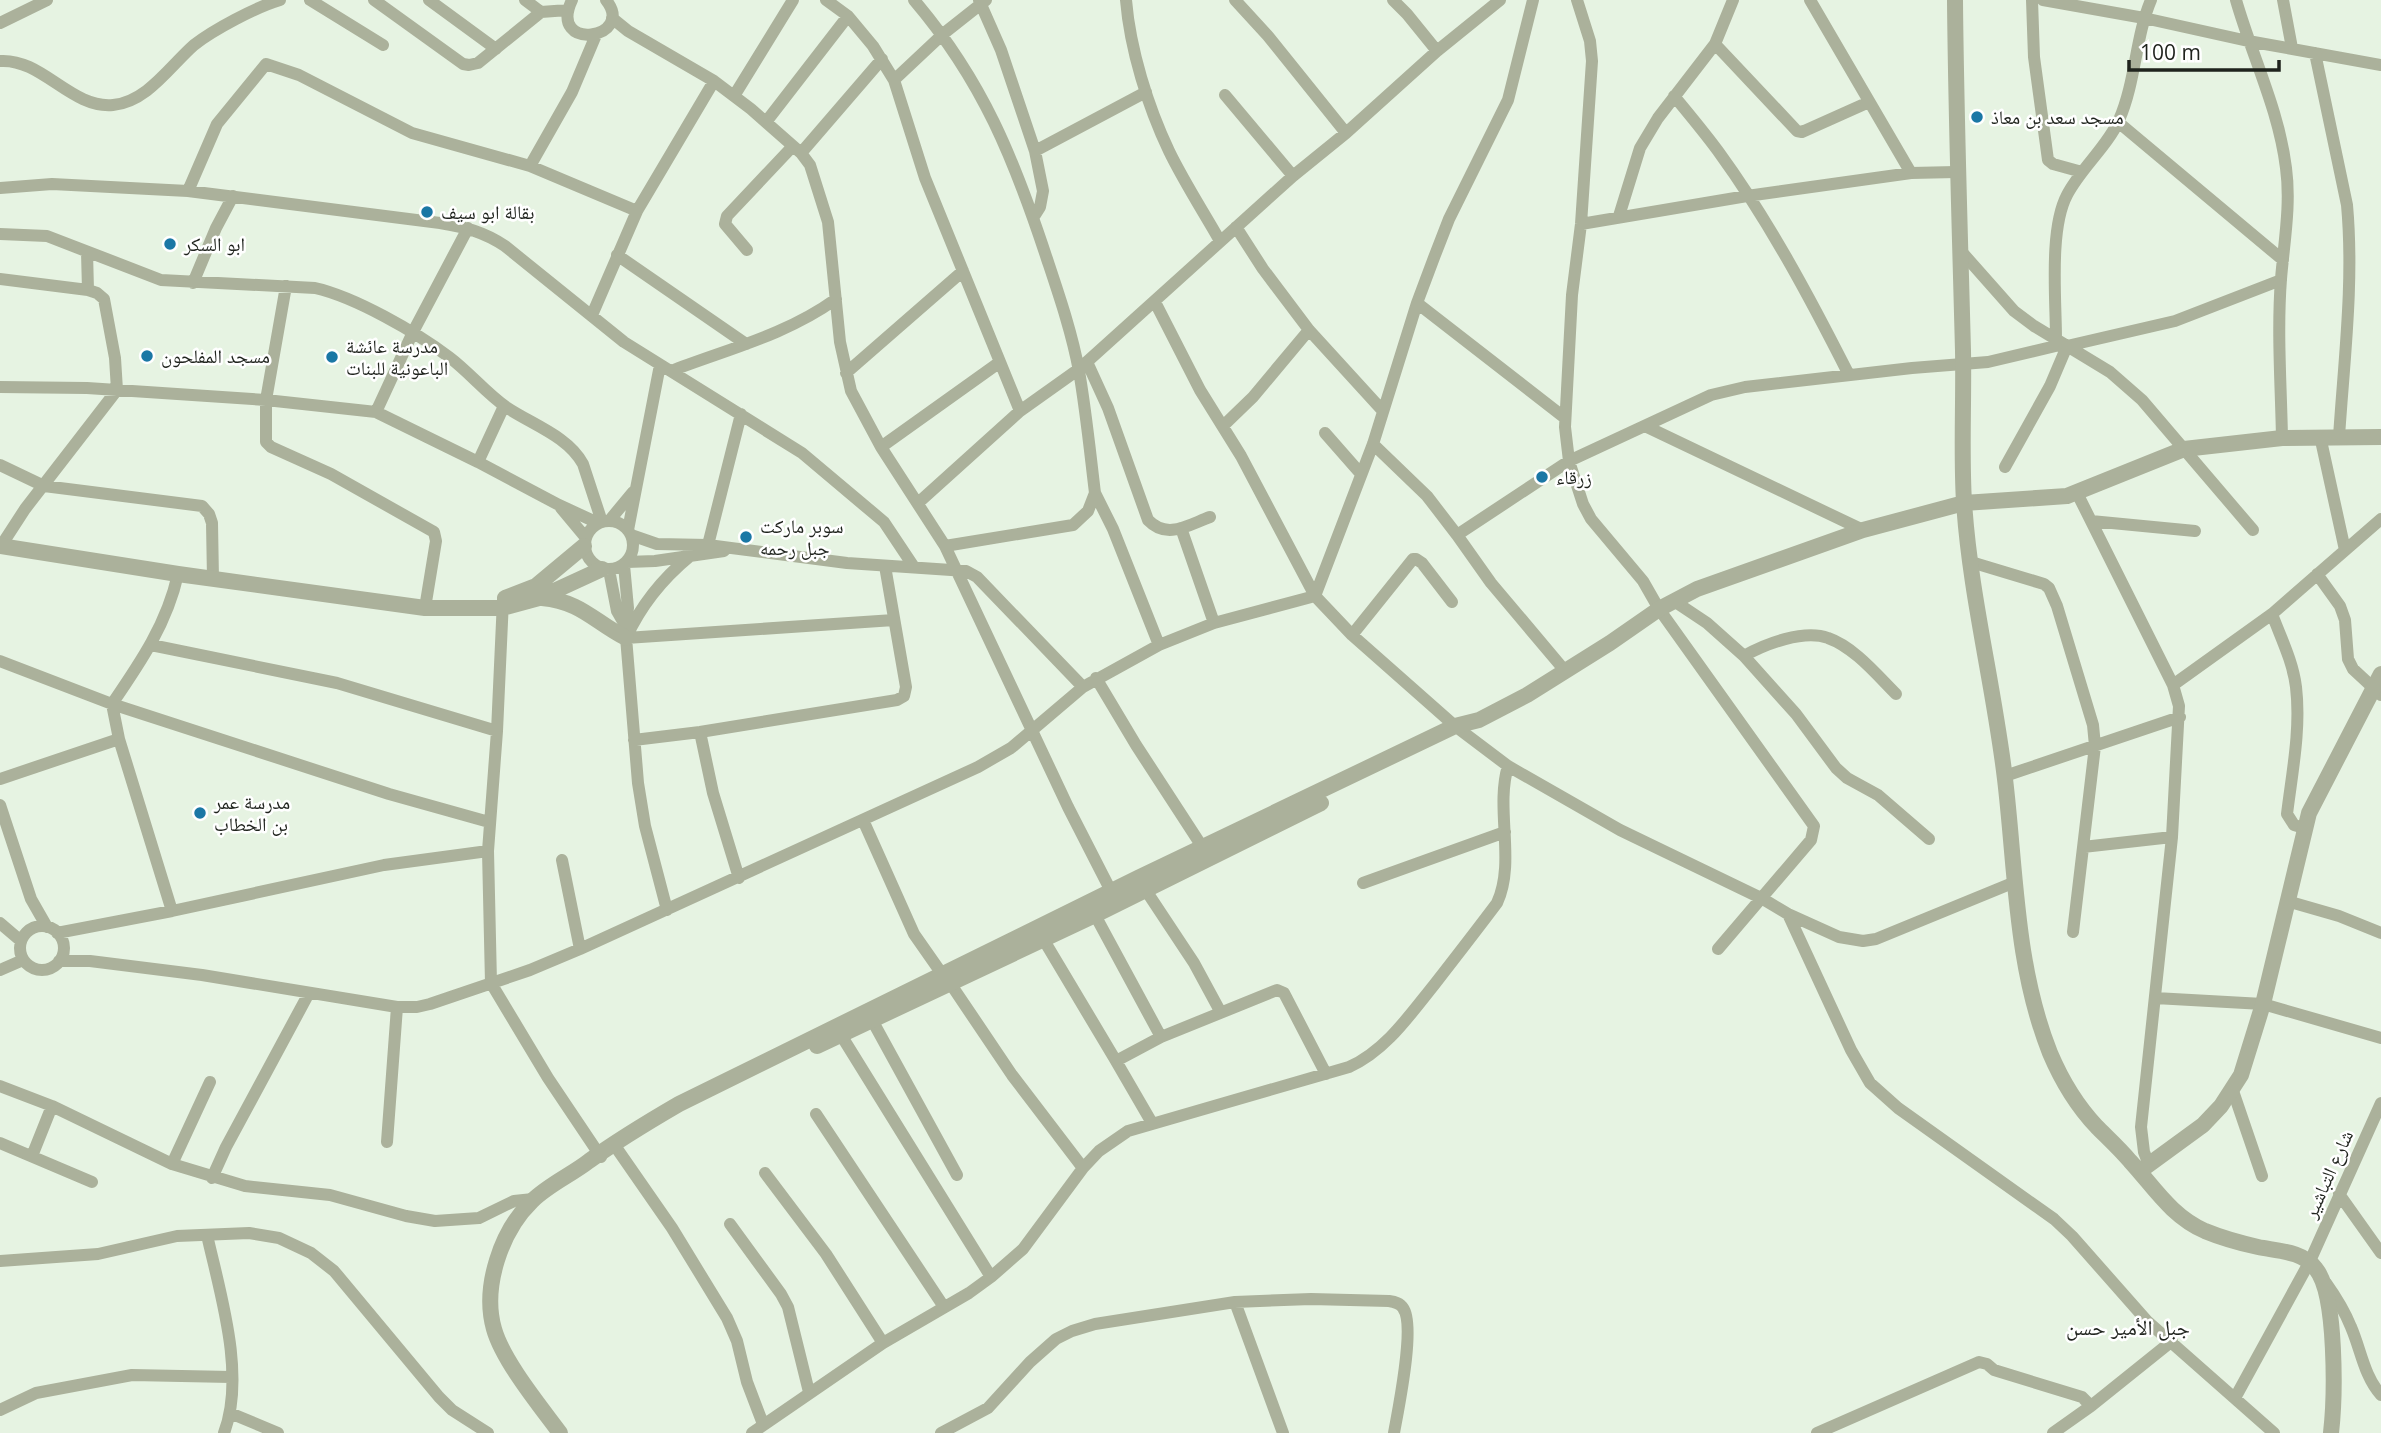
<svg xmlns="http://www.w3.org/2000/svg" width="2381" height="1433" font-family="'Open Sans','Noto Naskh Arabic',sans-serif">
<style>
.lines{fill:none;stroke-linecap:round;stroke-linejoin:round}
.minor{stroke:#abb19b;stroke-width:12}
.tertiary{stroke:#abb19b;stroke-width:16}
.poi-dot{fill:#1a77a5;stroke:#fff;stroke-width:2.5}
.labels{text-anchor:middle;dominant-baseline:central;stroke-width:5;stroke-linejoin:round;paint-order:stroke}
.poi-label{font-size:19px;fill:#1f231d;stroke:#fff;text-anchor:start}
.street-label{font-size:19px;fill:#1f231d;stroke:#fff}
.neighbourhood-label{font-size:21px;fill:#1f231d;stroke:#fff}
</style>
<rect width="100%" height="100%" fill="#e6f3e2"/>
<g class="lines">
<path class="minor" d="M 310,0 L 383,45
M 374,0 L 463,64 L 469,65 L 478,63 L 541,12 L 568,10
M 429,0 L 496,49
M 525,0 L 541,12
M 572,0 C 547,53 637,39 606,0
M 826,0 L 848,16 L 873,46 L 894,80 L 925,178 L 1020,411
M 914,0 C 983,81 1014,159 1047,259 C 1059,295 1072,333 1079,371 C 1086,411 1090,452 1095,493 L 1088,511 L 1073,525 L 945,546
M 979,0 L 1001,50 L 1035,151 L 1043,191 L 1040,207 L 1033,218
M 1126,0 C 1130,49 1148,107 1169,151 C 1184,182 1203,211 1220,241
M 1235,0 L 1268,36 L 1346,133
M 1393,0 L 1407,14 L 1437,51
M 1577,0 L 1590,41 L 1592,61 L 1581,224 L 1572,295 L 1565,427 L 1569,461 L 1583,504 L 1591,519 L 1643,581 L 1659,609 L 1814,826 L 1811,840 L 1718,949
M 1810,0 L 1911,173
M 2032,0 L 2034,57 L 2048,160 L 2053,164 L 2082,172
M 2043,0 L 2144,18 L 2248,41 L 2381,65
M 2236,0 C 2252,56 2279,110 2286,168 C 2291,205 2284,242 2281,279 C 2277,331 2281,385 2282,438
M 2283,0 L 2292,48
M 612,18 L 628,31 L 714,81 L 751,109 L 801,153 L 810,165 L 828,222 L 840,342 L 851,391 L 881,447 L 945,546 L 1068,807 L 1114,897
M 0,23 L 47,0
M 1715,44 L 1797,131 L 1802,132 L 1869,102
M 2315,53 L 2347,205 C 2354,282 2344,360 2339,437
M 0,61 C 42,58 71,109 113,105 C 147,102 170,66 194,45 C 213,30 256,7 280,0
M 894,80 L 943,34 L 986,0
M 1225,95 L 1293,176
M 734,96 L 793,0
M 1674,96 C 1689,114 1704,132 1718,151 C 1769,221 1810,298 1849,375
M 766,122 L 848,16
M 2118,122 L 2283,260
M 1035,151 L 1146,92
M 801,153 L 882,59
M 530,166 L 572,92 L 596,35
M 0,188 L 52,184 L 188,191 L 440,223 C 465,227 484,232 505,246 L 624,342 L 802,453 L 884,522 L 914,567
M 188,191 L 217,124 L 266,64 L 299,75 L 412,133 L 530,166 L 637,211
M 1619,216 L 1640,148 L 1658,118 L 1715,44 L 1733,0
M 1581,224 L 1747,196 L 1911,173 L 1956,172
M 1236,227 L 1263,269 L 1309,330 L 1382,410
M 0,234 L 47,236 L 161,280 L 315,288 C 355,297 416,332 449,357 C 469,372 485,392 506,407 C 531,424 568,436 583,464 L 602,522
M 747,250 L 725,224 L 727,216 L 793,146
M 1960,250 L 2014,311 L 2034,326 L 2110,372 L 2142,400 L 2253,530
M 617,255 L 746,344
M 0,279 L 88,290
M 193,283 L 216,228 L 233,196
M 286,286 L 266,400 L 266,442 L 271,447 L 331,474 L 434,532 L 436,541 L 425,608
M 1155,302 L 1200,390 L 1241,456 L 1315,596 L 1352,635 L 1455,726 L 1508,766 L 1620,830 L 1763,899 L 1788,914 L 1839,937 L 1863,941 L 1876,939 L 2015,882
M 1417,303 L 1565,418
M 592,315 L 637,211 L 714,81
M 2056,339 C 2056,300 2049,229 2067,195 C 2081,168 2107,147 2119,120 C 2136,81 2135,38 2151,0
M 1087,362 L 1108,408 L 1148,520 C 1167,540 1188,525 1210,517
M 671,371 C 728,349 786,335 836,299
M 846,373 L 963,271
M 0,387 L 87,388 L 266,400 L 376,412 L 478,462 L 559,505 L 598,523
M 376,412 L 413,332 L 468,228
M 1223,426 L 1253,397 L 1309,330
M 1645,426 L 1863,530
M 1325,433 L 1361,474
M 2320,436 L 2345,550
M 1373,444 L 1427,496 L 1457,535 L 1569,461 L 1711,395 L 1745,387 L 1912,368 L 1988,362 L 2064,344
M 881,447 L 1000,362
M 478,462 L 504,406
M 0,465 L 44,486 L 202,506 L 209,514 L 212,523 L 213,579
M 2005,467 L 2050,386 L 2067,346 L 2175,321 L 2281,280
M 1095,493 L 1113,529 L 1159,645
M 2077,493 L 2173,685 L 2179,706 L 2172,837 L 2141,1127 L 2144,1152 L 2149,1165
M 918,503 L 1020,411 L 1079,369 L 1293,176 L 1346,133 L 1437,51 L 1500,0
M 561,508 L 586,538
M585 545a24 24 0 1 1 48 0a24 24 0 1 1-48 0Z
M 609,521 L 633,492
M 2091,521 L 2195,531
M 1181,528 L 1214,623
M 628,530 L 660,365
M 631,535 L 657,544 L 708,545 L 847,563 L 966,571 L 977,577 L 1083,687
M 1457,535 L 1491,583 L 1566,672
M 708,545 L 741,414
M 1,546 L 25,509 L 117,390 L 115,358 L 104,299 L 97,293 L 88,290 L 87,252
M 690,556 C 662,579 641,605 626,638 L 894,620
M 627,562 L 655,561 L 724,551
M 1971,562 L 2044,584 L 2049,588 L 2057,606 L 2093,725 L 2095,746 L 2073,932
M 624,565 L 628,608 L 625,625 L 638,783 L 645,826 L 667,910
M 609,570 L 617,611 L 625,625
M 2317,574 L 2340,606 L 2345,620 L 2348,659 L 2353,669 L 2381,695
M 1315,596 L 1373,444 L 1417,303 L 1435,255 L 1449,219 L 1508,100 L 1533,0
M 1674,601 L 1707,623 L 1744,656 L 1796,714 L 1836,768 L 1847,778 L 1878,795 L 1929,839
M 2272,614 C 2281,638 2293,662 2296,687 C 2301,729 2292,773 2287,814 L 2294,825 L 2304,828
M 1352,635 L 1413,559 L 1416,559 L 1422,563 L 1452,602
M 151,645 L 337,683 L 497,731
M 1744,656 C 1765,644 1804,629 1828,638 C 1854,647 1877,675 1896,694
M 0,661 L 112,704 L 389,794 L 489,822
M 1096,678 L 1136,745 L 1203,848
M 2173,685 L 2272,614 L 2381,519
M 700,732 L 713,793 L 739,878
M 634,740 L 700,732 L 897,700 L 904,696 L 906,687 L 885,566
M 2005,776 L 2180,717
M 0,779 L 119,739
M 0,805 L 31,899 L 47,927
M 863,820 L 914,934 L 942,974
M 2083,847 L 2172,837
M 488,851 L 497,731 L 503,600
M 562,860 L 580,949
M 1363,883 L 1505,832
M 1145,889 L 1194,963 L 1220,1011
M 2287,901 L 2339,916 L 2381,933
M 172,911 L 119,739 L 112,704 C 140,663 167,624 178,574
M 1788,914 L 1851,1050 L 1870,1083 L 1898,1108 L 2054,1219 L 2072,1236 L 2147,1321 L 2274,1433
M 1095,915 L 1161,1037
M 0,923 L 21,941
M20 948a22 22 0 1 1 44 0a22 22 0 1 1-44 0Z
M 57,933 L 172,911 L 384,865 L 488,851 L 491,983 L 548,1078 L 601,1157
M 1042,937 L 1116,1061 L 1161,1037 L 1277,990 L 1284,993 L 1326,1074
M 59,961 L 90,961 L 202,975 L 397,1007 L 417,1007 L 430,1004 L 530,970 L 580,949 L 978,767 L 1011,748 L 1083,687 L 1159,645 L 1214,623 L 1315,596
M 0,970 L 23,960
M 950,983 L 1012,1075 L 1083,1168
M 2155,998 L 2263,1004 L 2381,1038
M 872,1020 L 957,1175
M 841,1035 L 991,1277
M 1116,1061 L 1152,1123
M 0,1086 L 52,1106 L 172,1164 L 245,1186 L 330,1195 L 406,1216 L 435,1221 L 479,1218 L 514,1201 L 533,1199
M 2233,1091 L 2262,1176
M 816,1114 L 944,1307
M 387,1142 L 397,1007
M 0,1143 L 92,1182
M 613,1143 L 672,1228 L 727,1318 L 737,1341 L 747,1382 L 763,1424
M 32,1156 L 52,1106
M 172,1164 L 210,1082
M 765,1173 L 826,1254 L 883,1343
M 212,1178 L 226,1147 L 309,993
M 2339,1194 L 2381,1253
M 730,1224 L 781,1294 L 788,1307 L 809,1392
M 207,1235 C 220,1293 246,1375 224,1433
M 0,1261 L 98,1254 L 177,1236 L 249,1233 L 279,1238 L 311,1253 L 334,1271 L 439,1397 L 452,1410 L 488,1433
M 2326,1283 C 2336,1297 2345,1312 2351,1327 C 2361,1350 2364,1376 2381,1395
M 1235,1302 L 1283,1433
M 2235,1398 L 2310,1261 L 2381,1103
M 2091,1406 L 2172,1341
M 0,1410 L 36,1393 L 132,1375 L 231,1377
M 230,1413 L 278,1433
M 752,1433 L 883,1343 L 969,1293 L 991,1277 L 1023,1249 L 1083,1168 L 1099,1151 L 1128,1131 L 1349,1067 C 1385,1051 1409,1016 1434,985 C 1455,958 1476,931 1497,903 C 1516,862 1495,809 1508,766
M 941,1433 L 988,1408 L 1030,1362 L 1056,1339 L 1072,1331 L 1095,1324 L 1235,1302 L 1311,1299 L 1389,1301 C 1395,1302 1400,1303 1403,1308 C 1416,1325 1398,1410 1394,1433
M 1817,1433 L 1979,1362 L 1987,1364 L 1994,1370 L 2082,1397 L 2091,1406 L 2053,1433"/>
<path class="tertiary" d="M 1955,0 C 1956,117 1960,234 1963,351 C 1964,401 1961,452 1964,502 C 1970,595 1994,686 2005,779 C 2016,871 2015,965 2050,1053 C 2061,1079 2077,1106 2097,1127 C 2108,1138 2120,1149 2130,1161 C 2154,1187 2171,1216 2205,1231 C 2222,1238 2240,1243 2258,1247 C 2278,1251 2303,1251 2316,1269 C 2337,1295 2335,1398 2331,1433
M 0,546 L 178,574 L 425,608 L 502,608 L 539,598 L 602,569
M 505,598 L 536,586 L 584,546
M 542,598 C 582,602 593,621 626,638
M 817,1046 L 1095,915 L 1321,803
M 2140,1171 L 2203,1125 L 2221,1106 L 2241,1075 L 2263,1004 L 2309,813 L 2381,674
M 560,1433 C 540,1406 503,1361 494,1329 C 482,1287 501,1231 532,1201 C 548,1185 571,1175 589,1161 C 618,1140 648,1122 679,1104 L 1138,878 L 1455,726 L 1479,720 L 1527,695 L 1610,643 L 1659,609 L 1697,589 L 1863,530 L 1964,503 L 2067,496 L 2184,449 L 2282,438 L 2381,437"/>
</g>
<g class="poi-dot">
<circle cx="1977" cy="117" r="7"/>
<circle cx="427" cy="212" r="7"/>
<circle cx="170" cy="244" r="7"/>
<circle cx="147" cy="356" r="7"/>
<circle cx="332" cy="357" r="7"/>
<circle cx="1542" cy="477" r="7"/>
<circle cx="746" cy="537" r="7"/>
<circle cx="200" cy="813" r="7"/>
</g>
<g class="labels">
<g class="poi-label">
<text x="1991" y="117">مسجد سعد بن معاذ</text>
<text x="441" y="212">بقالة ابو سيف</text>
<text x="184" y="244">ابو السكر</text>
<text x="346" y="346">مدرسة عائشة<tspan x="346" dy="22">الباعونية للبنات</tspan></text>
<text x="161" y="356">مسجد المفلحون</text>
<text x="1556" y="477">زرقاء</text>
<text x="760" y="526">سوبر ماركت<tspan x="760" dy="22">جبل رحمه</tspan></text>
<text x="214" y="802">مدرسة عمر<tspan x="214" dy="22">بن الخطاب</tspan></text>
</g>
<g class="street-label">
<text transform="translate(2328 1174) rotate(-66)">شارع التباشير</text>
</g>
<g class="neighbourhood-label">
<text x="2128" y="1327">جبل الأمير حسن</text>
</g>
</g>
<path d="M2129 60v10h150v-10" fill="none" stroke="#1f231d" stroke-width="3.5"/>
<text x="2140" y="60" font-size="21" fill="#1f231d" stroke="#ffffff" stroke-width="5" paint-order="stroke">100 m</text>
</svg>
